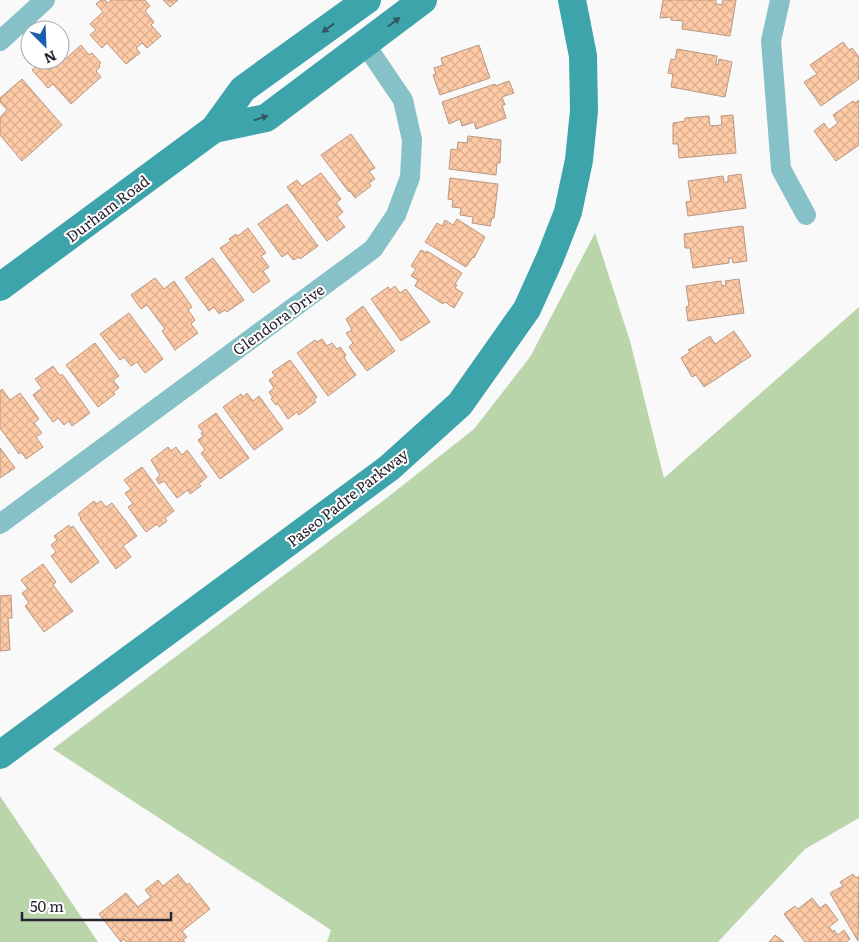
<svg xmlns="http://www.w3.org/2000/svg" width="859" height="942" font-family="Literata,serif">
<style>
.green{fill:#bbd5ab}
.building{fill:url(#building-cross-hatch);stroke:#b89882}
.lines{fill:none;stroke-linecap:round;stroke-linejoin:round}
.street{stroke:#85c1c6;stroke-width:20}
.secondary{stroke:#3da4ac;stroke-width:28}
.oneway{fill:#315762}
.labels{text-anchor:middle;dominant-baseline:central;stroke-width:4;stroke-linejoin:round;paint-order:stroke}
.street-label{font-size:15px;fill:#292431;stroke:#fff}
</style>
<defs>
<pattern id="building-cross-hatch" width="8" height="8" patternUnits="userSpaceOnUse" patternTransform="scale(1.25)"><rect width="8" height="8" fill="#ffcaa6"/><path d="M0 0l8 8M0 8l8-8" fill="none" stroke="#dbad8f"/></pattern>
</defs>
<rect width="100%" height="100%" fill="#f9f9f9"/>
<path class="green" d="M 595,233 L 630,341 L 664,478 L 859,307 L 859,818 L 805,849 L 718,942 L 327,942 L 331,930 L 53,749 L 388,497 L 474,429 L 530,357 Z
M 0,796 L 98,942 L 0,942 Z"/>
<path class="building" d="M 101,0 L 105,0 L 108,3 L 111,0 L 145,0 L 150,6 L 145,11 L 154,22 L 151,25 L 161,36 L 147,48 L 142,43 L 136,48 L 140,53 L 126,64 L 107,43 L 102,48 L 90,35 L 96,30 L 90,24 L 103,12 L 96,4 Z
M 163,0 L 178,0 L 170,7 Z
M 663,0 L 716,0 L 716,4 L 722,5 L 723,0 L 736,0 L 730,36 L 682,29 L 683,21 L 671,20 L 671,17 L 660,18 Z
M 843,42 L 849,50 L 852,48 L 859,57 L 859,62 L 857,63 L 859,66 L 859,79 L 821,106 L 804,82 L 817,74 L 810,65 Z
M 81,45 L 89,55 L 92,53 L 101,63 L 99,65 L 100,67 L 96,71 L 101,77 L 71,104 L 53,84 L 48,88 L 32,70 L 44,60 L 56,60 L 60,64 Z
M 479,45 L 490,78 L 440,95 L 433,75 L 436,74 L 434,68 L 443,65 L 441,58 Z
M 677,49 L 717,56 L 716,64 L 718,65 L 719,59 L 732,62 L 725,97 L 671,87 L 673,74 L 668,73 L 671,59 L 675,60 Z
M 22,79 L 62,125 L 22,161 L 0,135 L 0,117 L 7,110 L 0,102 L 0,98 Z
M 509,81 L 514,93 L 502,97 L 505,105 L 502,105 L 506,118 L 476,129 L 474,122 L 462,126 L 460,119 L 449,124 L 442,102 L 495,84 L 495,86 Z
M 859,100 L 859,145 L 836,161 L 814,131 L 824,123 L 829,130 L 838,123 L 833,115 L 853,101 L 855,103 Z
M 733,115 L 736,153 L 679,158 L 678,144 L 673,144 L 673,123 L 685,121 L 685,118 L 709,116 L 710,126 L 722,125 L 721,116 Z
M 351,134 L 375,168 L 369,171 L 375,179 L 369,183 L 371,186 L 355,198 L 350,191 L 349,192 L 321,155 Z
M 468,136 L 501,140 L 500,163 L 497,163 L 496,175 L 449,169 L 451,149 L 457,150 L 458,142 L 467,143 Z
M 321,173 L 341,199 L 336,203 L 343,212 L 337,217 L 345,227 L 327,241 L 287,187 L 297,180 L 302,186 Z
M 741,174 L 746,208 L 688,216 L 686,202 L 691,201 L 688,181 L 723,176 L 724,182 L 728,182 L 728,176 Z
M 450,178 L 498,184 L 494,218 L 492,218 L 490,226 L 472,223 L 473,217 L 460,215 L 461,208 L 452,207 L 453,200 L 448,199 Z
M 287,204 L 318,246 L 300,259 L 299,257 L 293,260 L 288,253 L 282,257 L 258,224 Z
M 457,219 L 485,237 L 474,258 L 473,257 L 466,267 L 425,242 L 437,223 L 442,226 L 445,220 L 453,225 Z
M 743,226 L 747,261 L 733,263 L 732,258 L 729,258 L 729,263 L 693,268 L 690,248 L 685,248 L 684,234 Z
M 248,228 L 266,253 L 261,256 L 269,267 L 263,271 L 270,281 L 253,293 L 220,248 L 231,241 L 229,239 L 236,234 L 238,236 Z
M 421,250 L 426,253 L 427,251 L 462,273 L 455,284 L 457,285 L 455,288 L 463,293 L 454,308 L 445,302 L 443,304 L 415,286 L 418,280 L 411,276 L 416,269 L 411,266 Z
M 213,258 L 244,300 L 227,312 L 225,310 L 219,314 L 214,307 L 209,311 L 185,278 Z
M 155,278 L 164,289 L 174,281 L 192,307 L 188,310 L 195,320 L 191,324 L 198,333 L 175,350 L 162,331 L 165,329 L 147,305 L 141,309 L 131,295 Z
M 739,279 L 744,313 L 688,321 L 686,307 L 689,306 L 686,286 L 721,281 L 722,286 L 726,285 L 725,281 Z
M 395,286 L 400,293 L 406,289 L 430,322 L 401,341 L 371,299 L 388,287 L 390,290 Z
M 363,306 L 395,351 L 367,371 L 349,347 L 353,343 L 346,333 L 352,330 L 346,319 Z
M 129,313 L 163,359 L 145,373 L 137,362 L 131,366 L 124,357 L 120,360 L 100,334 Z
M 734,331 L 751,356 L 704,387 L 696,375 L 692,377 L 681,358 L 690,352 L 688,350 L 710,336 L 715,344 Z
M 322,339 L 327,346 L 332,343 L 337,349 L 340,347 L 346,355 L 344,358 L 356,375 L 328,396 L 297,353 L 315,340 L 317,342 Z
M 95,343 L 119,376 L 113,380 L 119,388 L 113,392 L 115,394 L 98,407 L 66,365 Z
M 290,360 L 317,397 L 314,400 L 316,402 L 299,415 L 297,412 L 288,419 L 278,404 L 276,405 L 271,399 L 273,398 L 269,392 L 274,388 L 269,380 L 275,376 L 272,372 Z
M 53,366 L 60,376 L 62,374 L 90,413 L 72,426 L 69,421 L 64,425 L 58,418 L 53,422 L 33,395 L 42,388 L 35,379 Z
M 2,389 L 10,400 L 20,393 L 39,419 L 34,423 L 42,433 L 36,437 L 43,447 L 26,459 L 21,452 L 19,454 L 0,428 L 0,391 Z
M 247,393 L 253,401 L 259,396 L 283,429 L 254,450 L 223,407 L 241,394 L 243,397 Z
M 216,413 L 249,458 L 220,479 L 201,453 L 205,450 L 198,440 L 203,436 L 201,433 L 203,432 L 198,426 Z
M 168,447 L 171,451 L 176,447 L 182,455 L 187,450 L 207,477 L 199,484 L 201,486 L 190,494 L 188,490 L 177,498 L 164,481 L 159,484 L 156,479 L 160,475 L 151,460 Z
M 0,448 L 15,468 L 0,478 Z
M 142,467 L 174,511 L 165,518 L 167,521 L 159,527 L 157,524 L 146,532 L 128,507 L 133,504 L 125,493 L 131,489 L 124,480 Z
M 94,501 L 96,504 L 101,501 L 106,507 L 112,503 L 137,536 L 123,546 L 131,557 L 116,569 L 80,519 L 81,518 L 78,514 Z
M 69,525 L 71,528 L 73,526 L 99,562 L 71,583 L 51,556 L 56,552 L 51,545 L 57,540 L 54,536 Z
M 43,564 L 56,582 L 53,585 L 73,611 L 44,632 L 25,606 L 29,603 L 22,593 L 28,589 L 21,580 Z
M 11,595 L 12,618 L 8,618 L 10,650 L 0,651 L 0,596 Z
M 178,874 L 187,885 L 189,883 L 210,909 L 182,931 L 187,937 L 183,940 L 185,942 L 126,942 L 124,939 L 121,942 L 99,914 L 126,893 L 138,907 L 151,897 L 145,890 L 158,880 L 163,886 Z
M 853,874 L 856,878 L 859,876 L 858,941 L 830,893 L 843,886 L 840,882 Z
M 812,898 L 820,908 L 826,904 L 838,920 L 829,927 L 833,932 L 834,930 L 838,935 L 844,930 L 850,939 L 846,942 L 805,942 L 784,914 L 795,906 L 798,909 Z
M 775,935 L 784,942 L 769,942 Z"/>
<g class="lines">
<path class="street" d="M 780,0 L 771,41 L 781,169 L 806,215
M 0,41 L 45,0
M 0,524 L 373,249 L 396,215 L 410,177 L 412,140 L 403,100 L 365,44"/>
<path class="secondary" d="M 214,129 L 266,118 L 423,0
M 0,287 L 214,129 L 243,89 L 367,0
M 0,755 L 389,468 L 460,404 L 527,309 L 550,258 L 568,212 L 579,160 L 584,111 L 583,56 L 572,0"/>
</g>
<defs><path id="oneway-solid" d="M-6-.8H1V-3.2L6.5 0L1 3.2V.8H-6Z" transform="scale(1.25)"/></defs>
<g class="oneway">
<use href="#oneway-solid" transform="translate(394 22) rotate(-37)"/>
<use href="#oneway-solid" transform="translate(328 28) rotate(144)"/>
<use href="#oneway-solid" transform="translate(261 118) rotate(-18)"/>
</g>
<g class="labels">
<g class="street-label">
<text transform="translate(107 208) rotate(-37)">Durham Road</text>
<text transform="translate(278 319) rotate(-36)">Glendora Drive</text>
<text transform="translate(347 497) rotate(-38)">Paseo Padre Parkway</text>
</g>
</g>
<g transform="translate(45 45) rotate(156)"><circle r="24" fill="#ffffff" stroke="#a9a7ad"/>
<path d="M0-4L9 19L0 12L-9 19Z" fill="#185eae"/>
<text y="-8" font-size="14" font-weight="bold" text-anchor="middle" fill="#292431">N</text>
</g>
<path d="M22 912v8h149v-8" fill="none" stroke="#292431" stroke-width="2.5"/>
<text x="30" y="912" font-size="15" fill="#292431" stroke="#ffffff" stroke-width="4" paint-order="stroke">50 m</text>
</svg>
